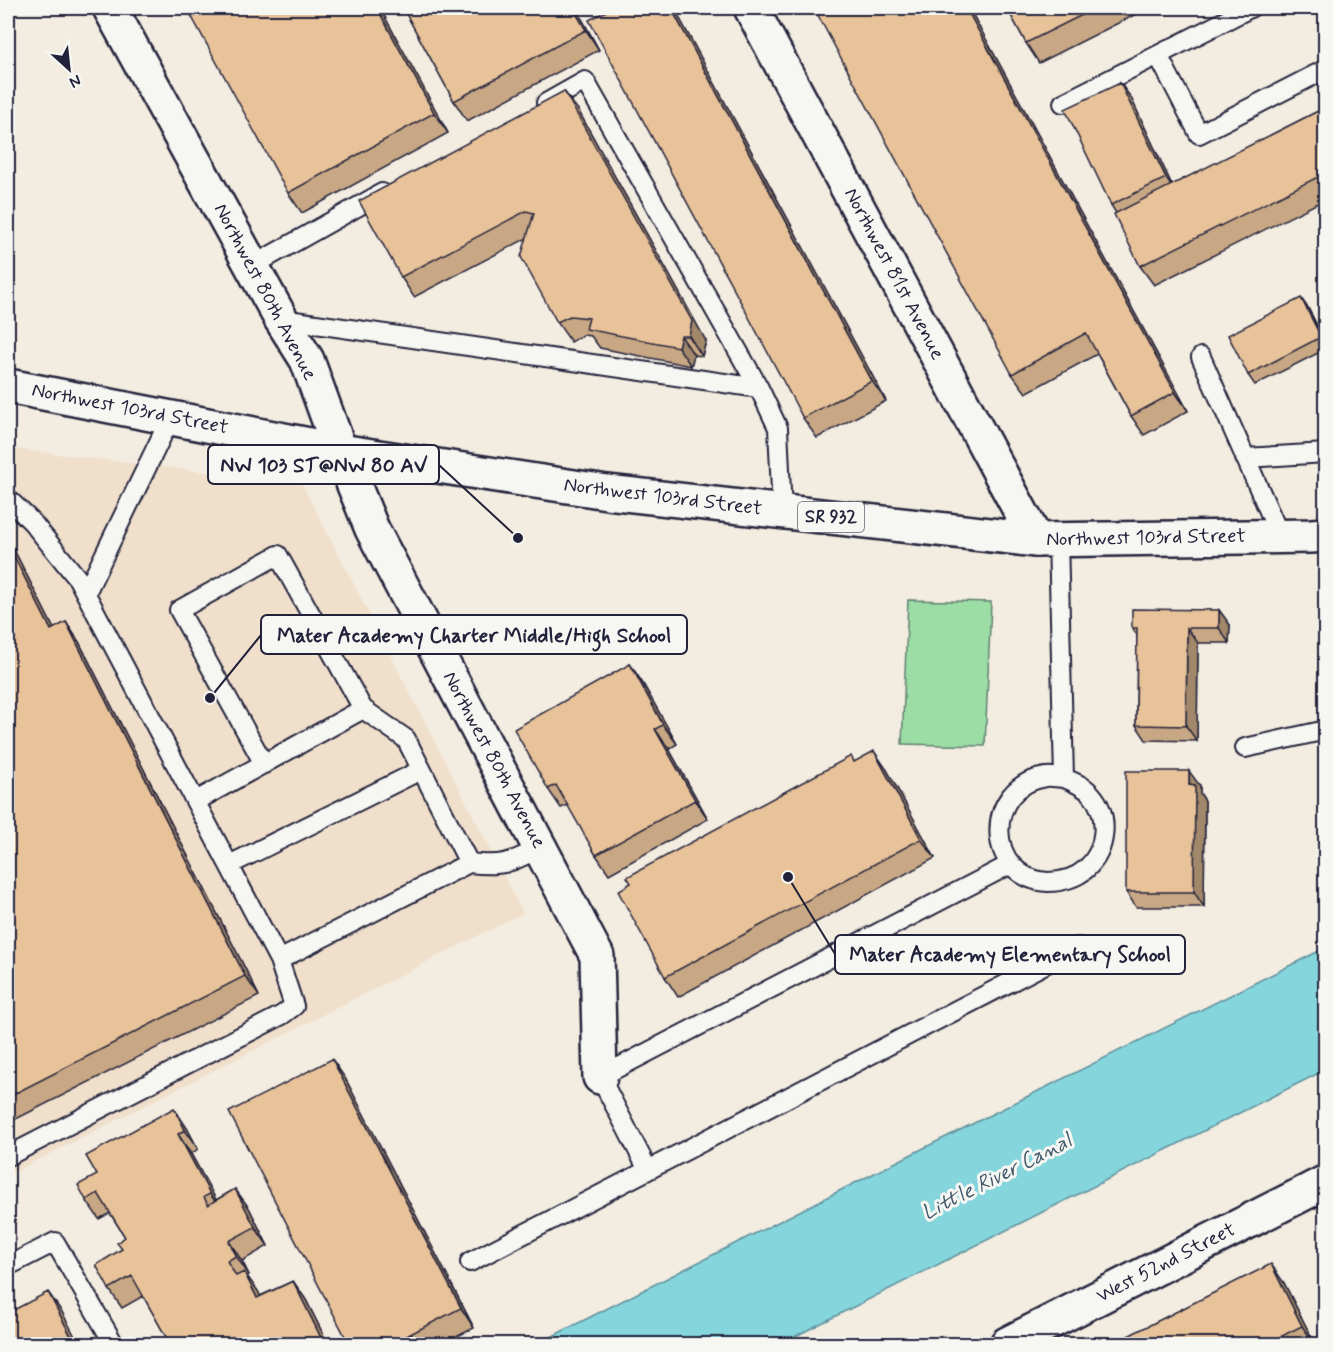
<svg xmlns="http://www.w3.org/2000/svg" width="1333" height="1352" font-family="Mynerve,sans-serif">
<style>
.built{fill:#f0dfcb}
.green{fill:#9cdda6;stroke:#5f8070;stroke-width:1.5}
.water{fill:#85d6dc;stroke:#5d8e9c;stroke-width:1.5}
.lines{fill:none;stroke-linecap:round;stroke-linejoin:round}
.service-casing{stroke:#22223b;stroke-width:22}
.minor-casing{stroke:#22223b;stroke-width:38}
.tertiary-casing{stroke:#22223b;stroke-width:38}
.primary-casing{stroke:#22223b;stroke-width:38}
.service{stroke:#f6f6f2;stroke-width:18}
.minor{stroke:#f6f6f2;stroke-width:33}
.tertiary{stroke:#f6f6f2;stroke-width:33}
.primary{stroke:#f6f6f2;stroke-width:33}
.wall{fill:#c8a784;stroke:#22223b;stroke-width:1.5}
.shaded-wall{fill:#a2886b;stroke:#22223b;stroke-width:1.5}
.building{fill:#e8c299;stroke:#22223b;stroke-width:1.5}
.labels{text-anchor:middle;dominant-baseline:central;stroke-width:6;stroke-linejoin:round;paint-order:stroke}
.shield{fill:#f6f6f2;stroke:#626272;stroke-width:1.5}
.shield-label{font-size:18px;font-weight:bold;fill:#22223b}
.street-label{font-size:20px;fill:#22223b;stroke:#f6f6f2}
.water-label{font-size:21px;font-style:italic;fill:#40586b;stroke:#f6f6f2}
.leader{fill:none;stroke:#22223b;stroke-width:2}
.callout-dot{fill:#22223b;stroke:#f6f6f2;stroke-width:2}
.callout{fill:#f6f6f2;stroke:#22223b;stroke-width:2}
.callout-label{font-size:21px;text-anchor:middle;font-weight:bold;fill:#22223b}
</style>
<rect width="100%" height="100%" fill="#f3ece0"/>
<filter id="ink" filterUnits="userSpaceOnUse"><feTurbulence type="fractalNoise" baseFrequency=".0167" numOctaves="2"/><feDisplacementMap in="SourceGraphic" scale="12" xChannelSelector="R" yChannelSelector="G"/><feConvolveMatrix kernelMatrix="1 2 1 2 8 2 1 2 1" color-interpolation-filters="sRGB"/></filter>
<g filter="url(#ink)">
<path class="built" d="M 8,448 L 302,484 L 523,913 L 8,1175 Z"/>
<path class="green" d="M 908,600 L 991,602 L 985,746 L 902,744 Z"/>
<path class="water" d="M 1325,948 L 1325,1070 L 780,1344 L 537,1344 L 918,1151 Z"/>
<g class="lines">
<g class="service-casing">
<path id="service" d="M 1250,8 L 1158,55 L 1199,134 L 1326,69
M 546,103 L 585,81 L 759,388
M 1063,103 L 1158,55
M 252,266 L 382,193
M 281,319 L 759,388 L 778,428 L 782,512
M 1201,357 L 1280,536
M 1245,458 L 1326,453
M 8,499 L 32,522 L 78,579 L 279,960 L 294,1006 L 282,1015 L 8,1156
M 1058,539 L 1064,778 C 1074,782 1084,786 1091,794 C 1110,815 1107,850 1086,869 C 1076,878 1061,882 1048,882 C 985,879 982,786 1046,777 C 1051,776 1058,778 1064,778
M 86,593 L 171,417
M 1245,748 L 1326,730
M 196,801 L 363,709 L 278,555 L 179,610 L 264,764
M 469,863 C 503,867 510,863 540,848
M 229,865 L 421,770
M 279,960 L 469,863 L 406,739 L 363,709
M 648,1170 L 1078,947
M 470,1262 L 648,1170 L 600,1077 L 1011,864
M 8,1266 L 55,1242 L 114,1344"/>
</g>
<g class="minor-casing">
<path id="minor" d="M 751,8 L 1036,540
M 340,451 L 372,529 L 597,956 L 600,1077"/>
</g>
<g class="tertiary-casing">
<path id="tertiary" d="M 110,8 L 281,319 L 307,360 L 340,451
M 1007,1344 L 1326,1182"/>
</g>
<g class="primary-casing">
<path id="primary" d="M 8,386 L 340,451 L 607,492 L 1036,540 L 1311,536 L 1326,535"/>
</g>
<use href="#service" class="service"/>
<use href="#minor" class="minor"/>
<use href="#tertiary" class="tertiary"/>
<use href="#primary" class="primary"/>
</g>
<path class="wall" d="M 380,8 L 448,133 L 302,213 L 288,193 Z
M 403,8 L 576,8 L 599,50 L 467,121 L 454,101 Z
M 612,8 L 674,8 L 886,401 L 817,438 L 803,418 Z
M 969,8 L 1188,411 L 1144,435 L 1131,416 L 1097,354 L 1026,393 L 1012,374 Z
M 1007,8 L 1148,8 L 1039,63 L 1026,43 Z
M 1120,83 L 1131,98 L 1172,185 L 1326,107 L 1326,199 L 1154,285 L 1140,266 L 1116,213 L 1111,205 Z
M 578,110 L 706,341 L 702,356 L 694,355 L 691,366 L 600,348 L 591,336 L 583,335 L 571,342 L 557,322 L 527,238 L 414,297 L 401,277 Z
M 1308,308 L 1326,342 L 1326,349 L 1255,385 L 1248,375 Z
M 8,538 L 54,629 L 66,622 L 79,642 L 259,996 L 8,1123 Z
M 1219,610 L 1230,625 L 1229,643 L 1198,643 L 1197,741 L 1146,740 L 1136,725 L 1137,635 L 1132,628 Z
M 630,664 L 643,684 L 677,744 L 669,749 L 708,819 L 609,874 L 596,855 L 568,805 L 561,808 L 548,789 Z
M 855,761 L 887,770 L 935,858 L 678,997 L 665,977 Z
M 1200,786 L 1200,793 L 1205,801 L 1204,907 L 1136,907 L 1126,892 Z
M 345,1078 L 474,1328 L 442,1344 L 349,1344 Z
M 187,1128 L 198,1149 L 191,1154 L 216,1200 L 235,1189 L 249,1208 L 268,1246 L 242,1261 L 249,1275 L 247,1276 L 260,1296 L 293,1281 L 306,1300 L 328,1344 L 170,1344 L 143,1296 L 122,1308 L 109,1289 L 125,1237 L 110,1213 L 99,1219 L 86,1200 L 97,1175 Z
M 1284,1283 L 1315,1344 L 1112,1344 Z"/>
<path class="shaded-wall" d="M 377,8 L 380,8 L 448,133 L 434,113 Z
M 573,8 L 576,8 L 599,50 L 586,30 Z
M 671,8 L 674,8 L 886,401 L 872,381 Z
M 966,8 L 969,8 L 1188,411 L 1175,392 Z
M 1120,83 L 1131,98 L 1176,194 L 1166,178 Z
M 564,91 L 578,110 L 706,341 L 702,356 L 689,336 Z
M 1301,298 L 1308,308 L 1326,344 L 1321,337 Z
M 681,336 L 694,355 L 691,366 L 678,347 Z
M 8,538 L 64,649 L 51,630 L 8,545 Z
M 1219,610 L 1230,625 L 1229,643 L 1219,628 Z
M 66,622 L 79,642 L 259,996 L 245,976 Z
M 1187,628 L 1198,643 L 1197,741 L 1186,726 Z
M 630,664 L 643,684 L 677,744 L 663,725 Z
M 655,729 L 669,749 L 708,819 L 695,800 Z
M 874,751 L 887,770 L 935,858 L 921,839 Z
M 1189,771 L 1200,786 L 1200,793 L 1205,801 L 1204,907 L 1194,892 Z
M 332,1059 L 345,1078 L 474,1328 L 461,1308 Z
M 174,1108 L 187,1128 L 198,1149 L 185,1130 Z
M 178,1134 L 191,1154 L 224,1214 L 210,1194 Z
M 235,1189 L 249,1208 L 268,1246 L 255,1227 Z
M 229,1241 L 242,1261 L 249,1275 L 236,1256 Z
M 1271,1264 L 1284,1283 L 1315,1344 L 1302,1326 Z
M 244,1272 L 258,1291 L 271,1317 L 257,1298 Z
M 293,1281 L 306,1300 L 328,1344 L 324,1344 Z
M 48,1292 L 62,1312 L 79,1344 L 75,1344 Z"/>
<path class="building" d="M 187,8 L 377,8 L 434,113 L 288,193 Z
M 403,8 L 573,8 L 586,30 L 454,101 Z
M 612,8 L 671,8 L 872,381 L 803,418 L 589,20 Z
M 814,8 L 966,8 L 1175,392 L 1131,416 L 1086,333 L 1012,374 Z
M 1007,8 L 1096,8 L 1026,43 Z
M 1120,83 L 1166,178 L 1111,205 L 1065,109 Z
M 564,91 L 692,321 L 689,336 L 681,336 L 678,347 L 586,329 L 589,318 L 570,316 L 557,322 L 521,257 L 534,213 L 526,211 L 401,277 L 359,201 Z
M 1326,107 L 1326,173 L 1140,266 L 1114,214 Z
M 1301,298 L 1321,337 L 1248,375 L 1228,335 Z
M 8,545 L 51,630 L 66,622 L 245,976 L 8,1097 Z
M 1132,609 L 1219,610 L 1219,628 L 1187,628 L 1186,726 L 1136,725 L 1137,628 L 1132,628 Z
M 630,664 L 663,725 L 655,729 L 695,800 L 596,855 L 556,785 L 548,789 L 514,729 Z
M 874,751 L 921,839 L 665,977 L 618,891 L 631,883 L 627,877 L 851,756 L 854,762 Z
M 1126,771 L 1189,771 L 1189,785 L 1195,786 L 1194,892 L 1126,892 Z
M 332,1059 L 461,1308 L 391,1344 L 349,1344 L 229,1112 Z
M 174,1108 L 185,1130 L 178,1134 L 210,1194 L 204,1197 L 208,1205 L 235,1189 L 255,1227 L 229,1241 L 236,1256 L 227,1261 L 236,1276 L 244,1272 L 257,1298 L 293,1281 L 324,1344 L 170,1344 L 132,1276 L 109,1289 L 96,1265 L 122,1249 L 117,1243 L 125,1237 L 98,1193 L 86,1200 L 78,1185 L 97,1175 L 86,1156 Z
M 1271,1264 L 1302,1326 L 1266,1344 L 1112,1344 Z
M 48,1292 L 75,1344 L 8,1344 L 8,1313 Z"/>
</g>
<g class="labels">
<rect class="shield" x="798" y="502" width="66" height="30" rx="4.5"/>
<g class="shield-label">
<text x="831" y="517">SR 932</text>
</g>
<g class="street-label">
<text transform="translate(894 274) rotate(62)">Northwest 81st Avenue</text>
<text transform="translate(265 292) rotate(62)">Northwest 80th Avenue</text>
<text transform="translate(130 409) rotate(11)">Northwest 103rd Street</text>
<text transform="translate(663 497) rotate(7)">Northwest 103rd Street</text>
<text transform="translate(1146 538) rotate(-1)">Northwest 103rd Street</text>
<text transform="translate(494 760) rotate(62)">Northwest 80th Avenue</text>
<text transform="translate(1166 1263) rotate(-27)">West 52nd Street</text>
</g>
<g class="water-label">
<text transform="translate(997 1177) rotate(-27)">Little River Canal</text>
</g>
</g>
<path class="leader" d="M518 538L439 465M210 698L261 635M788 877L835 954"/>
<g class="callout-dot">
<circle cx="518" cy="538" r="6"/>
<circle cx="210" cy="698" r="6"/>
<circle cx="788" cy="877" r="6"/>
</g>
<g class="callout">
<rect x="208" y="445" width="231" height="39" rx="6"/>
<rect x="261" y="615" width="426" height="39" rx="6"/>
<rect x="835" y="935" width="350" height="39" rx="6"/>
</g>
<g class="callout-label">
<text x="324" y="472">NW 103 ST@NW 80 AV</text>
<text x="474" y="642">Mater Academy Charter Middle/High School</text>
<text x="1010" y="961">Mater Academy Elementary School</text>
</g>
<rect width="1333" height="1352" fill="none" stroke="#f6f6f2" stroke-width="30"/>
<rect x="15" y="15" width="1303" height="1322" fill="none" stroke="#22223b" stroke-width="2" filter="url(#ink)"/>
<g transform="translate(69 69) rotate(153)" stroke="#f6f6f2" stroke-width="4.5" paint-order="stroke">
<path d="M0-4.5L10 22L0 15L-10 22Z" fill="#22223b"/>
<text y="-9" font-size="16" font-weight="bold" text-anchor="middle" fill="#22223b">N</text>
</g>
</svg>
